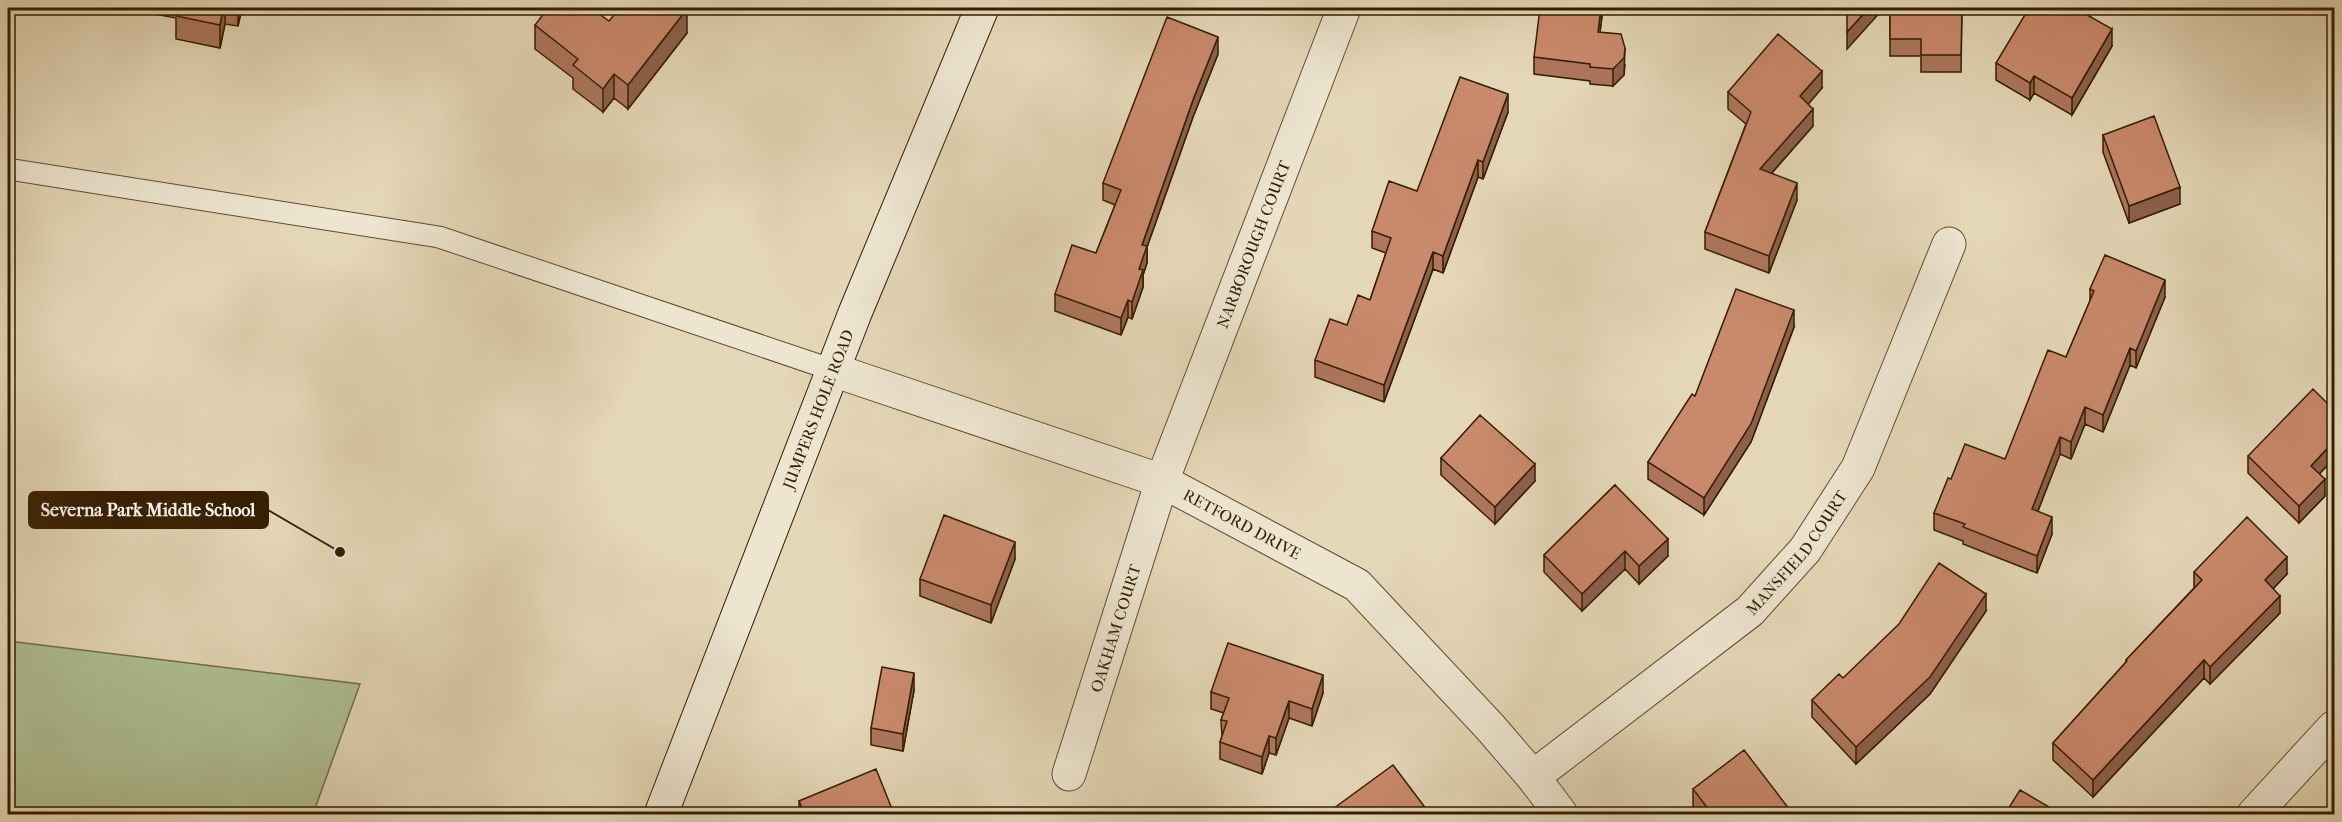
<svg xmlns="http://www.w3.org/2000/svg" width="2342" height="822" font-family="'IM FELL French Canon',serif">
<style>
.green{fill:#aebf93;stroke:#726e4a;stroke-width:1.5}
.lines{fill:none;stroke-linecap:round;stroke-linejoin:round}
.lane-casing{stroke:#614c2e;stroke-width:23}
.street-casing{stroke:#614c2e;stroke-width:35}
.secondary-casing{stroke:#351e01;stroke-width:35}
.lane{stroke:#ede5d0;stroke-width:21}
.street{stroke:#ede5d0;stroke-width:33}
.secondary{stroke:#ede5d0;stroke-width:33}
.wall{fill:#ad765d;stroke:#351e01;stroke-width:1.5}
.shaded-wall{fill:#8d604c;stroke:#351e01;stroke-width:1.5}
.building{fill:#c9896c;stroke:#351e01;stroke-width:1.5}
.labels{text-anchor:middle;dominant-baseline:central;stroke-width:4.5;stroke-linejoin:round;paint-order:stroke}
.street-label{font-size:16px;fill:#351e01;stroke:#ede5d0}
.leader{fill:none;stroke:#351e01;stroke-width:2}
.callout-dot{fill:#351e01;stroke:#ede5d0;stroke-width:2}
.callout{fill:#351e01;stroke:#351e01;stroke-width:2}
.callout-label{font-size:18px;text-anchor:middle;font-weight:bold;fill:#fff}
</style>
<rect width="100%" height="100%" fill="#e4d7b7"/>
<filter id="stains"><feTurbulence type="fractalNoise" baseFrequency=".00333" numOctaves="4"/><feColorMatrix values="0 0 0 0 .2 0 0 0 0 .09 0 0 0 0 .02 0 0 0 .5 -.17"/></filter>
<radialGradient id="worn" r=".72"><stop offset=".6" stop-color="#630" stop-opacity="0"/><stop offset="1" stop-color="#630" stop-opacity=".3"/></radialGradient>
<path class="green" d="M 8,641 L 360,684 L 313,814 L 8,814 Z"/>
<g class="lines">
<g class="lane-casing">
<path id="lane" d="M 8,169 L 439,237 L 833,370"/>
</g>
<g class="street-casing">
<g id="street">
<path id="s1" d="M 833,370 L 1162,481 L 1357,585 L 1490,727 L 1533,777 L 1561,814"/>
<path id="s2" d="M 1069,774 L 1162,481 L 1344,8"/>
<path id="s3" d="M 1533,777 L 1750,611 L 1805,550 L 1858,468 L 1949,244"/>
<path d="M 2254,814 L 2334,727"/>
</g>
</g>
<g class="secondary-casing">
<g id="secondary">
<path id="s4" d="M 661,814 L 855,313 L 982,8"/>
</g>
</g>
<use href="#lane" class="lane"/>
<use href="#street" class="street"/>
<use href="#secondary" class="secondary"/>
</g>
<path class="wall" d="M 123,8 L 242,8 L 238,26 L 225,24 L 220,48 L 176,39 L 176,18 Z
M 1603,8 L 1600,32 L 1625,65 L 1624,75 L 1613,86 L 1590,84 L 1590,81 L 1534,74 L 1534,57 Z
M 1890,8 L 1962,8 L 1961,72 L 1921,72 L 1921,56 L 1890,56 Z
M 609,21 L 687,33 L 628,109 L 614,98 L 603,112 L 573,89 L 573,78 L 535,49 L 535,25 Z
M 2112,46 L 2072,115 L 2034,93 L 2030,100 L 1996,80 L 1996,63 Z
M 1218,54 L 1193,117 L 1147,247 L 1147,263 L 1143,275 L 1143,287 L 1132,319 L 1128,317 L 1121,335 L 1055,311 L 1055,294 L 1096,253 L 1115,205 L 1103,200 L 1103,183 Z
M 1822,88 L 1808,104 L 1813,126 L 1772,173 L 1797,200 L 1769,273 L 1705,249 L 1705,232 L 1746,124 L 1728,109 L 1728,92 Z
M 1508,112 L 1483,179 L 1478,177 L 1443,273 L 1433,269 L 1384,402 L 1315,377 L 1315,360 L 1370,300 L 1386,253 L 1372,248 L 1372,231 Z
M 2103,135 L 2180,204 L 2129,223 L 2103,152 Z
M 2090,289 L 2165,297 L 2136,368 L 2130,365 L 2103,432 L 2085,424 L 2071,459 L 2060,454 L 2038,511 L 2052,534 L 2037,573 L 1963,544 L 1963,541 L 1934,530 L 1934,513 L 1951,479 L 2005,459 L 2066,357 L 2090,301 Z
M 1794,327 L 1751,442 L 1704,515 L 1648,479 L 1648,462 L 1695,396 Z
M 2334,410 L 2334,459 L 2319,474 L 2325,496 L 2299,523 L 2248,473 L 2248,456 Z
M 1441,458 L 1535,481 L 1495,524 L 1441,475 Z
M 1615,485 L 1668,556 L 1639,584 L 1625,569 L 1582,611 L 1544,572 L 1544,555 Z
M 1015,559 L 991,623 L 920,596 L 920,579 Z
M 2194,572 L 2287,574 L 2273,589 L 2280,613 L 2210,684 L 2204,678 L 2093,797 L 2053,760 L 2053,743 L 2126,662 L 2126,660 L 2194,588 Z
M 1986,611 L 1930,694 L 1856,764 L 1812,717 L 1812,700 L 1843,678 Z
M 914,690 L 903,751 L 871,745 L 871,728 Z
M 1211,692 L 1323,693 L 1312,726 L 1289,718 L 1276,755 L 1269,753 L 1262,774 L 1220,759 L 1220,742 L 1222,737 L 1221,720 L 1224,713 L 1211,709 Z
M 1693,789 L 1793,814 L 1699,814 L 1693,806 Z
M 799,801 L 894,814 L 799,814 Z"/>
<path class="shaded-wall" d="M 223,8 L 225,8 L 225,24 L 220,48 L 220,25 Z
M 238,8 L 242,8 L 238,26 Z
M 1601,8 L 1603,8 L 1598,49 L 1598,32 Z
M 1869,8 L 1884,8 L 1847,49 L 1847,32 Z
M 687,9 L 687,33 L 628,109 L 628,85 Z
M 2112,29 L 2112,46 L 2072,115 L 2072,98 Z
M 1218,37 L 1218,54 L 1193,117 L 1147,247 L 1147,263 L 1143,275 L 1143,287 L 1132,319 L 1132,302 L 1139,269 L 1142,245 L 1193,100 Z
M 1625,48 L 1624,75 L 1613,86 L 1613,69 Z
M 1822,71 L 1822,88 L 1800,114 L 1800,96 Z
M 614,74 L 614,98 L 603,112 L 603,89 Z
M 2034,76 L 2034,93 L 2030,100 L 2030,83 Z
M 1508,94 L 1508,112 L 1483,179 L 1483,162 Z
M 1813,109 L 1813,126 L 1760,186 L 1760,169 Z
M 1478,160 L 1478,177 L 1443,273 L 1443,256 Z
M 1797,183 L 1797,200 L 1769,273 L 1769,256 Z
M 2180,187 L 2180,204 L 2129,223 L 2129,206 Z
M 1433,252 L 1433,269 L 1384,402 L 1384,385 Z
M 2165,280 L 2165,297 L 2136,368 L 2136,351 Z
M 1128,300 L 1128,317 L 1121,335 L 1121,318 Z
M 1794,310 L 1794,327 L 1751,442 L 1704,515 L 1704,498 Z
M 2130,348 L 2130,365 L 2103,432 L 2103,415 Z
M 2085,407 L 2085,424 L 2071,459 L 2071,442 Z
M 2060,437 L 2060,454 L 2032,526 L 2032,509 Z
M 2334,441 L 2334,458 L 2311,483 L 2311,466 Z
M 1535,464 L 1535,481 L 1495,524 L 1495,507 Z
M 2325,479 L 2325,496 L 2299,523 L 2299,506 Z
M 2052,517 L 2052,534 L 2037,573 L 2037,556 Z
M 1668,539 L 1668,556 L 1639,584 L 1639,566 Z
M 1015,542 L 1015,559 L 991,623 L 991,605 Z
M 1625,551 L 1625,569 L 1582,611 L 1582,594 Z
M 2287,557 L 2287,574 L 2265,597 L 2265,580 Z
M 1986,594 L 1986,611 L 1930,694 L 1856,764 L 1856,747 Z
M 2280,596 L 2280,613 L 2210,684 L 2210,667 Z
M 2204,660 L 2204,678 L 2093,797 L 2093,780 Z
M 914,673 L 914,690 L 903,751 L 903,734 Z
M 1323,675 L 1323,693 L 1312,726 L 1312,709 Z
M 1289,701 L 1289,718 L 1276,755 L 1276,738 Z
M 1269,736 L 1269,753 L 1262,774 L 1262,757 Z"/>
<path class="building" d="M 177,8 L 223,8 L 220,25 L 176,16 Z
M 548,8 L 591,8 L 609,21 L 620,8 L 686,8 L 687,9 L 628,85 L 614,74 L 603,89 L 573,65 L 578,59 L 535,25 Z
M 1540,8 L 1601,8 L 1598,32 L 1621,34 L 1625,48 L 1624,58 L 1613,69 L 1590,67 L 1590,64 L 1534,57 Z
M 1847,8 L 1869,8 L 1847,32 Z
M 1890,8 L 1962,8 L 1961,55 L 1921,55 L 1921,39 L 1890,39 Z
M 2029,8 L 2075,8 L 2112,29 L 2072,98 L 2034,76 L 2030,83 L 1996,63 Z
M 1167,17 L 1218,37 L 1193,100 L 1142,245 L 1147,246 L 1139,269 L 1143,270 L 1132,302 L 1128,300 L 1121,318 L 1055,294 L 1072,245 L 1096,253 L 1121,190 L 1103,183 Z
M 1778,34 L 1822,71 L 1800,96 L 1813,109 L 1760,169 L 1797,183 L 1769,256 L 1705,232 L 1751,112 L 1728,92 Z
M 1460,77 L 1508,94 L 1483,162 L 1478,160 L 1443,256 L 1433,252 L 1384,385 L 1315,360 L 1330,319 L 1347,325 L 1358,295 L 1370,300 L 1391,238 L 1372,231 L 1389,181 L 1417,191 Z
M 2154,116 L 2180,187 L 2129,206 L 2103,135 Z
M 2105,255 L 2165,280 L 2136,351 L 2130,348 L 2103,415 L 2085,407 L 2071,442 L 2060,437 L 2032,509 L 2052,517 L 2037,556 L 1963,527 L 1965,524 L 1934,513 L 1948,478 L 1951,479 L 1965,444 L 2005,459 L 2048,350 L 2066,357 L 2094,291 L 2090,289 Z
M 1736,289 L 1794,310 L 1751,424 L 1704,498 L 1648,462 L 1692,394 L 1695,396 Z
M 2313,389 L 2334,410 L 2334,441 L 2311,466 L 2325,479 L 2299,506 L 2248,456 Z
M 1480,415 L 1535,464 L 1495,507 L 1441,458 Z
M 1615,485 L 1668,539 L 1639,566 L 1625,551 L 1582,594 L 1544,555 Z
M 944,515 L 1015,542 L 991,605 L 920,579 Z
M 2247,517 L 2287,557 L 2265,580 L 2280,596 L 2210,667 L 2204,660 L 2093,780 L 2053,743 L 2127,661 L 2126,660 L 2202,580 L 2194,572 Z
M 1939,563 L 1986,594 L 1930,677 L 1856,747 L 1812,700 L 1839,674 L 1843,678 L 1899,624 Z
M 1228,643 L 1323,675 L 1312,709 L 1289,701 L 1276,738 L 1269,736 L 1262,757 L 1220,742 L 1227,721 L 1221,720 L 1229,698 L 1211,692 Z
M 882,667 L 914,673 L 903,734 L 871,728 Z
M 1744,750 L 1793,814 L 1712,814 L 1693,789 Z
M 1393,765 L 1430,814 L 1326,814 Z
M 876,769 L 894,814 L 805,814 L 799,801 Z
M 2020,790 L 2061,814 L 2005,814 Z"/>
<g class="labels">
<g class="street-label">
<text stroke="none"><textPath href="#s2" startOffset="561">NARBOROUGH COURT</textPath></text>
<text stroke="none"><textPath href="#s4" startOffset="434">JUMPERS HOLE ROAD</textPath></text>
<text stroke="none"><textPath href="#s1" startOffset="438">RETFORD DRIVE</textPath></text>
<text stroke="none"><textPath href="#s3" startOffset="348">MANSFIELD COURT</textPath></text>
<text stroke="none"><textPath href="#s2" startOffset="153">OAKHAM COURT</textPath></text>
</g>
</g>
<path class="leader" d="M340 552L268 510"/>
<circle class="callout-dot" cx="340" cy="552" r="6"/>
<rect class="callout" x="29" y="492" width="239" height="36" rx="6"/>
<g class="callout-label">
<text x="148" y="516">Severna Park Middle School</text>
</g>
<rect width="2342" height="822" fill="none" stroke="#e4d7b7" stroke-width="30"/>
<rect x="9" y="9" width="2324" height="804" fill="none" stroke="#351e01" stroke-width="3"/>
<rect x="15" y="15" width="2312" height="792" fill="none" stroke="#351e01" stroke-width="1.5"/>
<rect width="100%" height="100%" filter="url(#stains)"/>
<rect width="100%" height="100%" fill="url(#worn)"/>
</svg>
